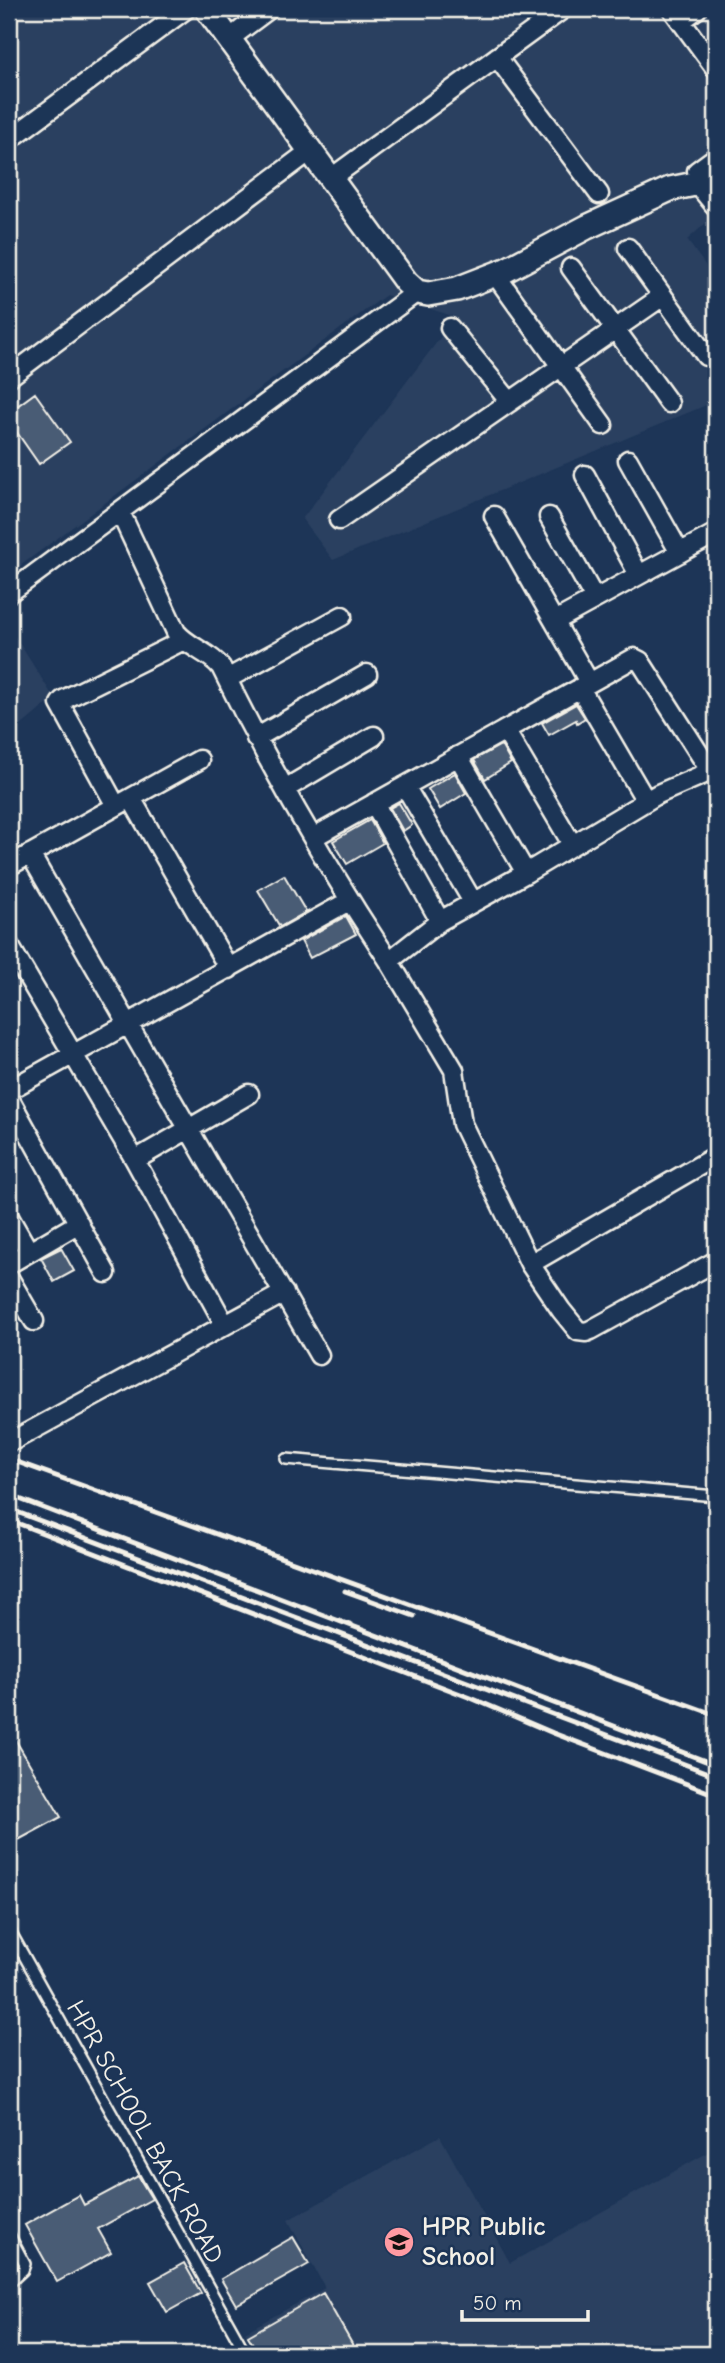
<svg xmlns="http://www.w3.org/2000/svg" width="725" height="2363" font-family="'Comic Neue',sans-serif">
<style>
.built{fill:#2a4060}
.building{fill:#485b74;stroke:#f4f1e8;stroke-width:2}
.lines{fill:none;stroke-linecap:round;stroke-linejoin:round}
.service-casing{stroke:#f4f1e8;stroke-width:14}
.minor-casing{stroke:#f4f1e8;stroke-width:23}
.tertiary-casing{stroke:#f4f1e8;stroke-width:28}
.service{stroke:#1d3557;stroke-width:9}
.minor{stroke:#1d3557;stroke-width:18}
.tertiary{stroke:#1d3557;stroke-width:23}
.rail{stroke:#f4f1e8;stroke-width:5}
.labels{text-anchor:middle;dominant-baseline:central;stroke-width:5;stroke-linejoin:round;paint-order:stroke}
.street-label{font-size:26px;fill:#f4f1e8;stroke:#1d3557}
.poi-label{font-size:26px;font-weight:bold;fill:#f4f1e8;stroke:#1d3557;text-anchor:start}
</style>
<rect width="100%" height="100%" fill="#1d3557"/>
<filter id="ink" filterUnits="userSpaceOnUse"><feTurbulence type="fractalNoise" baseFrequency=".0143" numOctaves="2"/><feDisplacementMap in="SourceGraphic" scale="14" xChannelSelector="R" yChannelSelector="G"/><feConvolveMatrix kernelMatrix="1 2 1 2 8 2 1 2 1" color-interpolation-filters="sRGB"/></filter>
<g filter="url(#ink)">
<path class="built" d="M 9,9 L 716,9 L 716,214 L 687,240 L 716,280 L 716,401 L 333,560 L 302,519 L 456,317 L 386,295 L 9,574 Z
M 9,627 L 54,698 L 9,736 Z
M 440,2136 L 510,2263 L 716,2148 L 716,2354 L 257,2354 L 245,2332 L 325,2288 L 288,2220 Z"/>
<path class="building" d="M 35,393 L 70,442 L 39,464 L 9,421 L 9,412 Z
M 576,704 L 585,718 L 577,723 L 576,720 L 549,735 L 542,723 Z
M 501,745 L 511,763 L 485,779 L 474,760 Z
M 455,773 L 466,793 L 440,809 L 428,789 Z
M 399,803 L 412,825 L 403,831 L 390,808 Z
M 370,820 L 383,843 L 347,864 L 333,841 Z
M 284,875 L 306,912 L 280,927 L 258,890 Z
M 346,916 L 356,934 L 310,958 L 301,941 Z
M 61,1248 L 74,1271 L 54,1282 L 41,1258 Z
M 9,1729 L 61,1817 L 9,1845 Z
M 138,2176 L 152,2199 L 98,2229 L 111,2252 L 57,2282 L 25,2225 L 79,2195 L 84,2205 Z
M 293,2237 L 309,2264 L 236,2305 L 221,2279 Z
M 184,2263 L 201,2293 L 167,2312 L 150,2282 Z
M 323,2293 L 355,2349 L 347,2354 L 259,2354 L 248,2336 Z"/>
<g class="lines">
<g class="service-casing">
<path id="service" d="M 286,1459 L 716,1496
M 9,1929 L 246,2354
M 9,2234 L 25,2264 L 23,2270 L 9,2283
M 9,2348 L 12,2354"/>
</g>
<g class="minor-casing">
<path id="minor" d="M 672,9 L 716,69
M 681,21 L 697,9
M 229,39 L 269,9
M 497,57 L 599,194
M 9,140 L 186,9
M 697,171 L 716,157
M 330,179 L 563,9
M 628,248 L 706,356
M 571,268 L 669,403
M 495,274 L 603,425
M 450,328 L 510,402
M 9,377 L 310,151
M 628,460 L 680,553
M 585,475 L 639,575
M 120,512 L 176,632 C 188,647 209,652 221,667 C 270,768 327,867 389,961
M 494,516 L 589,682
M 549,517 L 595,599
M 339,520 L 663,296
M 9,593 L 417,292
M 555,621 L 716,533
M 227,679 L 342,616
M 580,688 L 646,801
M 505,730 L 572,844
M 256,738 L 367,674
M 458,756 L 526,873
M 716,769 L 658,794 L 526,873 L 440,921 L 389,961 L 454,1070 L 462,1124 L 530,1264 L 561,1310 L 578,1331 L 586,1332 L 591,1330 L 716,1261
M 405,786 L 473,902
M 285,789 L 374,736
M 131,798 L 229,969
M 374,803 L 440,921
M 116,806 L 60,704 L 63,700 L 184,640
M 314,837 L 634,658 L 640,661 L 704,761 L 708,766 L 716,768
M 30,854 L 319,1355
M 9,866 L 199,760
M 9,945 L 135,1160 L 225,1325
M 9,1090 L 349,901
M 9,1098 L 106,1273
M 135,1160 L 249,1094
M 9,1217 L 29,1252
M 9,1264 L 79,1223
M 530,1264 L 716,1156
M 9,1278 L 34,1321
M 14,1440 L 284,1293"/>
</g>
<g class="tertiary-casing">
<path id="tertiary" d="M 207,9 L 406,282 L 417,292 L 428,294 L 457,289 L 506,270 L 587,227 L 670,189 L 695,184 L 703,187 L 716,203"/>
</g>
<use href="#service" class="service"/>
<use href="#minor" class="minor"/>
<use href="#tertiary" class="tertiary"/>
<path class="rail" d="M 9,1459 L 716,1715
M 9,1495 L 716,1765
M 9,1509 L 716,1776
M 9,1520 L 471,1698 L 553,1733 L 716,1795
M 345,1591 L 414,1616"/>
</g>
</g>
<defs>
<g id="school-disc" transform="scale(1.575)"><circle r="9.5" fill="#ff9aa2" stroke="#1d3557"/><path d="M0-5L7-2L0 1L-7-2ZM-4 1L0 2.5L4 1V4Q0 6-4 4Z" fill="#111"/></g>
</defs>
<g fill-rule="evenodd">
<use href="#school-disc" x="399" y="2242"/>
</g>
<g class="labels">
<g class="street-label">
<text transform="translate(145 2132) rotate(61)">HPR SCHOOL BACK ROAD</text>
</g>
<g class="poi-label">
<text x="422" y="2227">HPR Public<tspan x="422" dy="30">School</tspan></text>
</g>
</g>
<rect width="725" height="2363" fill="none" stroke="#1d3557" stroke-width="35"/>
<rect x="18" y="18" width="690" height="2328" fill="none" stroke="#f4f1e8" stroke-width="2.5" filter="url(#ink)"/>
<path d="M462 2310v10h126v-10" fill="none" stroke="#f4f1e8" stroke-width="3.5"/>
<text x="473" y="2310" font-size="21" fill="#f4f1e8" stroke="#1d3557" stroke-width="5" paint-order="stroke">50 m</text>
</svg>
